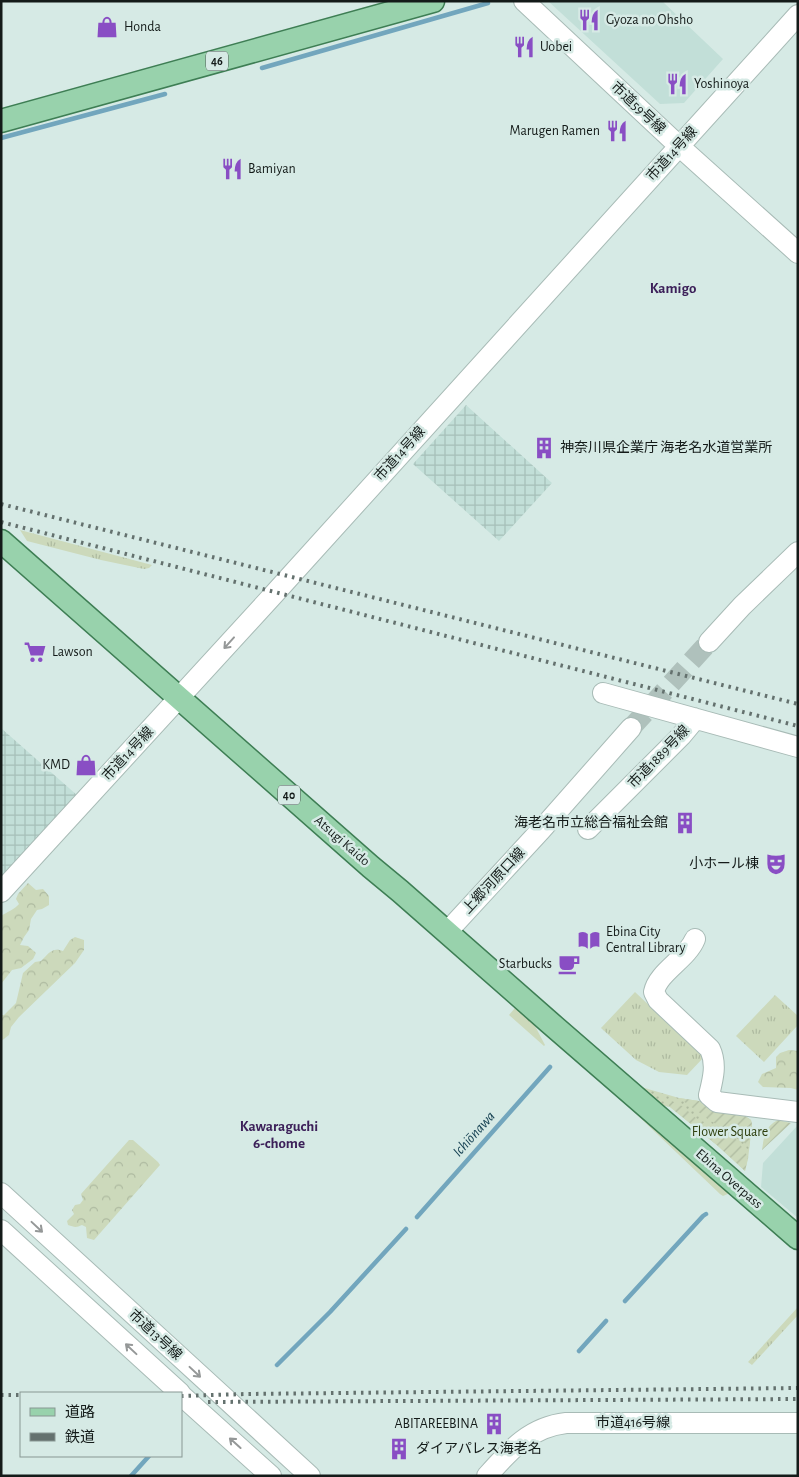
<svg xmlns="http://www.w3.org/2000/svg" width="799" height="1477" font-family="'Alegreya Sans','Noto Sans JP',sans-serif">
<style>
.built{fill:#c2dfd8}
.industrial{fill:url(#industrial-grid)}
.grass{fill:url(#grass-tufts)}
.forest{fill:url(#forest-crowns)}
.park{fill:url(#park-dots)}
.garden{fill:url(#garden-furrows)}
.lines{fill:none;stroke-linecap:round;stroke-linejoin:round}
.stream{stroke:#72a6bd;stroke-width:4.5}
.secondary-tunnel{stroke:#afc1bc;stroke-width:20;stroke-dasharray:20 10;stroke-linecap:butt}
.secondary-casing{stroke:#a8bbb6;stroke-width:22}
.primary-casing{stroke:#3e7e54;stroke-width:25}
.secondary{stroke:#fff;stroke-width:20}
.primary{stroke:#98d2ac;stroke-width:22}
.rail{stroke:#64716e;stroke-width:4;stroke-dasharray:2.5 5;stroke-linecap:butt}
.oneway{stroke:#959898}
.labels{text-anchor:middle;dominant-baseline:central;stroke-width:5;stroke-linejoin:round;paint-order:stroke}
.shield{fill:#d6eae5;stroke:#4e5956;stroke-width:1}
.shield-label{font-size:12px;font-weight:bold;fill:#141b19}
.poi-label{font-size:14px;fill:#141b19;stroke:#d6eae5;text-anchor:start}
.street-label{font-size:14px;fill:#141b19;stroke:#d6eae5}
.park-label{font-size:14px;fill:#2f400f;stroke:#d6eae5}
.neighbourhood-label{font-size:15px;font-weight:bold;fill:#3c2059;stroke:#d6eae5}
.water-label{font-size:15px;font-style:italic;fill:#113d4f;stroke:#d6eae5}
</style>
<defs>
<pattern id="industrial-grid" width="8" height="8" patternUnits="userSpaceOnUse" patternTransform="scale(1.25)"><rect width="8" height="8" fill="#c2dfd8"/><path d="M0 4h8M4 0v8" fill="none" stroke="#a6bfb9"/></pattern>
<pattern id="grass-tufts" width="24" height="20" patternUnits="userSpaceOnUse" patternTransform="scale(1.25)"><rect width="24" height="20" fill="#ccd9bb"/><path d="M3 7l-1-3M5 7V3M7 7l1-3M15 17l-1-3M17 17v-4M19 17l1-3" fill="none" stroke="#aebaa0"/></pattern>
<pattern id="forest-crowns" width="20" height="18" patternUnits="userSpaceOnUse" patternTransform="scale(1.25)"><rect width="20" height="18" fill="#ccd9bb"/><path d="M2 6a3 3 0 1 1 6 0M12 15a3 3 0 1 1 6 0" fill="none" stroke="#aebaa0"/></pattern>
<pattern id="park-dots" width="8" height="8" patternUnits="userSpaceOnUse" patternTransform="scale(1.25)"><rect width="8" height="8" fill="#ccd9bb"/><path d="M2 2h.1M6 6h.1" fill="none" stroke="#aebaa0" stroke-width="1.8" stroke-linecap="round"/></pattern>
<pattern id="garden-furrows" width="10" height="10" patternUnits="userSpaceOnUse" patternTransform="scale(1.25)"><rect width="10" height="10" fill="#ccd9bb"/><path d="M-1 1l2-2M0 10L10 0M9 11l2-2" fill="none" stroke="#aebaa0"/></pattern>
</defs>
<rect width="100%" height="100%" fill="#d6eae5"/>
<path class="built" d="M 548,1 L 662,1 L 723,59 L 684,103 L 660,104 Z
M 798,1125 L 798,1218 L 761,1187 L 763,1163 Z"/>
<path class="industrial" d="M 466,405 L 552,483 L 499,541 L 413,464 Z
M 1,728 L 78,796 L 1,882 Z"/>
<path class="grass" d="M 20,530 L 152,565 L 149,568 L 144,569 L 101,560 L 27,541 Z
M 635,992 L 704,1057 L 687,1075 L 659,1072 L 636,1060 L 601,1028 Z
M 775,995 L 798,1016 L 798,1025 L 764,1062 L 736,1036 Z
M 515,1008 L 534,1024 L 545,1045 L 544,1046 L 509,1015 Z
M 613,1092 L 730,1193 L 723,1196 L 720,1194 Z
M 798,1307 L 798,1315 L 752,1365 L 748,1362 Z"/>
<path class="forest" d="M 28,883 L 36,890 L 43,889 L 49,896 L 49,905 L 42,909 L 37,910 L 31,919 L 29,930 L 24,937 L 20,945 L 28,946 L 36,953 L 33,959 L 21,968 L 12,970 L 1,984 L 1,916 C 7,912 15,909 19,904 L 16,899 L 18,894 Z
M 75,937 L 84,940 L 84,950 L 75,963 L 19,1017 L 11,1027 L 9,1035 L 1,1041 L 1,1015 L 4,1015 L 16,1003 L 23,973 L 35,962 L 41,961 C 49,953 52,947 63,951 L 70,940 Z
M 789,1050 L 798,1051 L 798,1090 L 791,1088 L 763,1087 L 758,1082 L 762,1074 L 776,1068 L 776,1057 L 780,1053 Z
M 129,1140 L 133,1140 L 158,1162 L 160,1165 L 94,1240 L 87,1238 L 86,1227 L 82,1225 C 76,1228 74,1227 68,1225 L 67,1221 L 74,1214 L 72,1210 L 75,1205 L 80,1204 L 83,1200 L 81,1194 Z"/>
<path class="park" d="M 641,1087 L 679,1098 L 699,1101 L 706,1107 L 748,1118 L 751,1120 L 752,1125 L 748,1159 L 745,1171 L 718,1146 L 670,1107 L 665,1106 L 663,1107 Z"/>
<path class="garden" d="M 679,1098 L 699,1101 L 709,1108 L 744,1115 L 751,1120 L 752,1125 L 749,1148 L 734,1131 L 721,1127 L 711,1121 Z
M 669,1101 L 682,1106 L 697,1119 L 718,1131 L 735,1138 L 738,1141 L 748,1157 L 745,1171 L 718,1146 L 670,1107 L 668,1104 Z
M 778,1120 L 791,1123 L 762,1150 C 764,1137 765,1126 778,1120 Z"/>
<g class="lines">
<path class="stream" d="M 262,68 L 488,3
M 1,138 L 165,94
M 417,1217 L 550,1067
M 625,1301 L 703,1216 L 706,1214
M 579,1351 L 606,1321
M 277,1365 L 330,1312 L 406,1229
M 131,1476 L 149,1456"/>
<path class="secondary-tunnel" d="M 631,728 L 709,642"/>
<g class="secondary-casing">
<path id="secondary" d="M 524,1 L 679,146 L 798,253
M 709,642 L 742,606 L 798,552
M 603,693 L 798,747
M 588,829 L 681,736 L 691,724 L 694,718
M 1,892 L 275,593 L 798,15
M 447,932 L 541,830 L 631,728
M 695,939 C 687,959 658,972 654,992 L 658,1000 L 710,1049 C 717,1064 713,1079 709,1095 L 717,1102 L 798,1112
M 1,1193 L 310,1476
M 1,1230 L 180,1393
M 181,1395 L 271,1476
M 487,1476 C 510,1450 530,1427 566,1423 L 798,1423"/>
</g>
<g class="primary-casing">
<path id="primary" d="M 1,121 L 433,1
M 1,541 L 371,867 L 400,891 L 549,1022 L 798,1238"/>
</g>
<use href="#secondary" class="secondary"/>
<use href="#primary" class="primary"/>
<path class="rail" d="M 1,504 L 798,704
M 1,522 L 798,726
M 1,1395 L 21,1395
M 181,1396 L 246,1394 L 798,1388
M 208,1402 L 798,1399"/>
</g>
<defs><path id="oneway-shaft" d="M-6 0H5M1.5-3L5.5 0L1.5 3" fill="none" stroke-width="1.6" stroke-linecap="round" stroke-linejoin="round" transform="scale(1.25)"/></defs>
<g class="oneway">
<use href="#oneway-shaft" transform="translate(229 643) rotate(132)"/>
<use href="#oneway-shaft" transform="translate(37 1227) rotate(43)"/>
<use href="#oneway-shaft" transform="translate(131 1349) rotate(-137)"/>
<use href="#oneway-shaft" transform="translate(195 1372) rotate(43)"/>
<use href="#oneway-shaft" transform="translate(235 1443) rotate(-138)"/>
</g>
<defs>
<g id="restaurant-bare" transform="scale(1.725)"><path d="M-5-6h1v4h1v-4h1v4h1v-4h1v5L-1.5 .5V6h-2V.5L-5-1ZM5-6V6H3V1.5H1.5Q1.5-4 5-6Z" fill="#894ec4" stroke="#d6eae5" stroke-width="2.5" paint-order="stroke"/></g>
<g id="shop-bare" transform="scale(1.725)"><path d="M-5-2.5h2.3a2.7 3.5 0 0 1 5.4 0H5L5.5 6h-11ZM-1.5-2.5h3a1.5 2.3 0 0 0-3 0Z" fill="#894ec4" stroke="#d6eae5" stroke-width="2.5" paint-order="stroke"/></g>
<g id="building-bare" transform="scale(1.725)"><path d="M-4-6H4V6H1V3H-1V6H-4ZM-2.5-4.3h1.7v1.8h-1.7ZM.8-4.3h1.7v1.8H.8ZM-2.5-1h1.7V.8h-1.7ZM.8-1h1.7V.8H.8Z" fill="#894ec4" stroke="#d6eae5" stroke-width="2.5" paint-order="stroke"/></g>
<g id="supermarket-bare" transform="scale(1.725)"><path d="M-6-5.5h2.5l.6 2H6L4.5 2H-2.5L-4.4-4H-6ZM-1.5 3.2a1.3 1.3 0 1 0 .1 0ZM3 3.2a1.3 1.3 0 1 0 .1 0Z" fill="#894ec4" stroke="#d6eae5" stroke-width="2.5" paint-order="stroke"/></g>
<g id="theatre-bare" transform="scale(1.725)"><path d="M-5-5.5Q0-4 5-5.5V0Q5 5 0 6Q-5 5-5 0ZM-3.3-2.5H-1v1.5H-3.3ZM1-2.5H3.3v1.5H1ZM-2.8 1Q0 5.5 2.8 1Z" fill="#894ec4" stroke="#d6eae5" stroke-width="2.5" paint-order="stroke"/></g>
<g id="library-bare" transform="scale(1.725)"><path d="M-6-4Q-3-5.5-.7-3.5V5Q-3 3-6 4ZM6-4Q3-5.5 .7-3.5V5Q3 3 6 4Z" fill="#894ec4" stroke="#d6eae5" stroke-width="2.5" paint-order="stroke"/></g>
<g id="cafe-bare" transform="scale(1.725)"><path d="M-5.5-4.5H6V0H3Q3 3.5 0 3.5H-2.5Q-5.5 3.5-5.5 0ZM3-3.2v2h1.7v-2ZM-6 4.5H4V6H-6Z" fill="#894ec4" stroke="#d6eae5" stroke-width="2.5" paint-order="stroke"/></g>
</defs>
<g fill-rule="evenodd">
<use href="#restaurant-bare" x="589" y="20"/>
<use href="#shop-bare" x="107" y="27"/>
<use href="#restaurant-bare" x="524" y="47"/>
<use href="#restaurant-bare" x="677" y="84"/>
<use href="#restaurant-bare" x="617" y="131"/>
<use href="#restaurant-bare" x="232" y="169"/>
<use href="#building-bare" x="544" y="448"/>
<use href="#supermarket-bare" x="35" y="652"/>
<use href="#shop-bare" x="86" y="765"/>
<use href="#building-bare" x="685" y="823"/>
<use href="#theatre-bare" x="776" y="864"/>
<use href="#library-bare" x="589" y="940"/>
<use href="#cafe-bare" x="569" y="964"/>
<use href="#building-bare" x="494" y="1424"/>
<use href="#building-bare" x="399" y="1449"/>
</g>
<g class="labels">
<g class="shield">
<rect x="206" y="51.5" width="22" height="19" rx="4"/>
<rect x="278" y="785.5" width="22" height="19" rx="4"/>
</g>
<g class="shield-label">
<text x="217" y="61">46</text>
<text x="289" y="795">40</text>
</g>
<g class="poi-label">
<text x="606" y="20">Gyoza no Ohsho</text>
<text x="124" y="27">Honda</text>
<text x="540" y="47">Uobei</text>
<text x="694" y="84">Yoshinoya</text>
<text x="600" y="131" text-anchor="end">Marugen Ramen</text>
<text x="248" y="169">Bamiyan</text>
<text x="560" y="448">神奈川県企業庁 海老名水道営業所</text>
<text x="52" y="652">Lawson</text>
<text x="70" y="765" text-anchor="end">KMD</text>
<text x="668" y="823" text-anchor="end">海老名市立総合福祉会館</text>
<text x="759" y="864" text-anchor="end">小ホール棟</text>
<text x="606" y="932">Ebina City<tspan x="606" dy="16">Central Library</tspan></text>
<text x="552" y="964" text-anchor="end">Starbucks</text>
<text x="478" y="1424" text-anchor="end">ABITAREEBINA</text>
<text x="416" y="1449">ダイアパレス海老名</text>
</g>
<g class="street-label">
<text transform="translate(638 108) rotate(43)">市道59号線</text>
<text transform="translate(672 154) rotate(-48)">市道14号線</text>
<text transform="translate(400 454) rotate(-48)">市道14号線</text>
<text transform="translate(128 754) rotate(-47)">市道14号線</text>
<text transform="translate(659 757) rotate(-46)">市道1889号線</text>
<text transform="translate(342 841) rotate(41)">Atsugi Kaido</text>
<text transform="translate(494 881) rotate(-47)">上郷河原口線</text>
<text transform="translate(729 1179) rotate(41)">Ebina Overpass</text>
<text transform="translate(155 1335) rotate(43)">市道13号線</text>
<text x="633" y="1423">市道416号線</text>
</g>
<g class="park-label">
<text x="730" y="1132">Flower Square</text>
</g>
<g class="neighbourhood-label">
<text x="673" y="288">Kamigo</text>
<text x="279" y="1126">Kawaraguchi<tspan x="279" dy="17">6-chome</tspan></text>
</g>
<g class="water-label">
<text transform="translate(474 1134) rotate(-48)">Ichiōnawa</text>
</g>
</g>
<rect width="799" height="1477" fill="none" stroke="#141b19" stroke-width="5"/>
<rect x="20" y="1392" width="162" height="65" fill="#d6eae5" stroke="#889793"/>
<rect x="30" y="1408" width="25" height="8" fill="#98d2ac" stroke="#889793"/>
<text x="65" y="1417" font-size="15" fill="#141b19">道路</text>
<rect x="30" y="1433" width="25" height="8" fill="#64716e" stroke="#889793"/>
<text x="65" y="1442" font-size="15" fill="#141b19">鉄道</text>
</svg>
